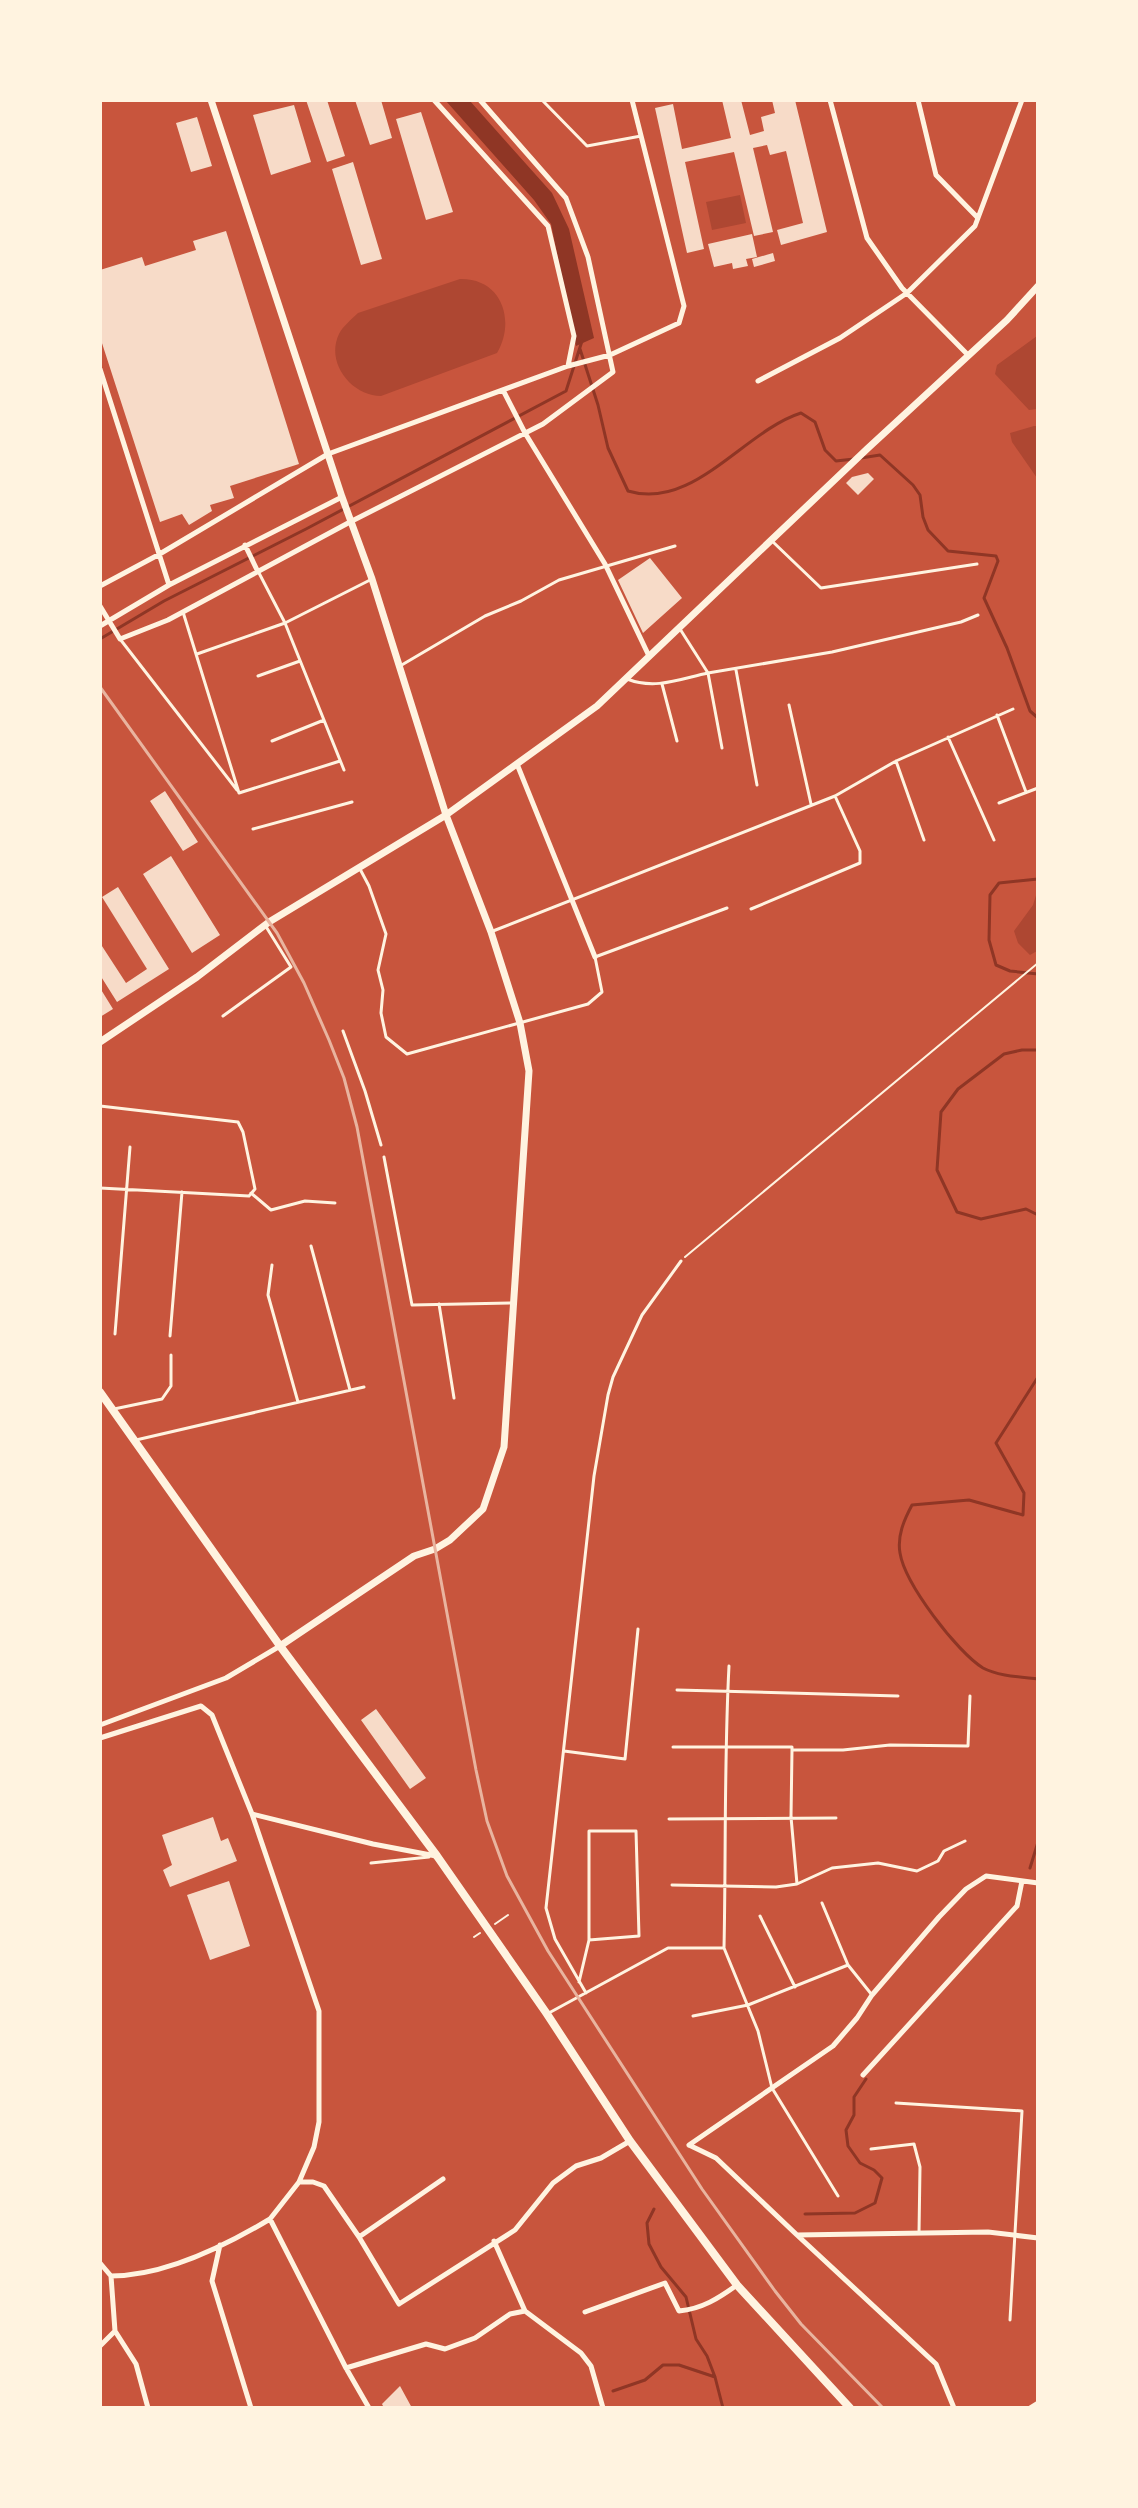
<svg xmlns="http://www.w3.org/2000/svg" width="1138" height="2508" font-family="Jost,sans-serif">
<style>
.green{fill:#ae4732}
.water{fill:#8f3625}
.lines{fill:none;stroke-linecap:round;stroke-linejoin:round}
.stream{stroke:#8f3625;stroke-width:3}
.building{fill:#f7dbc8}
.path{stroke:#fff3e0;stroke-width:2}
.service{stroke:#fff3e0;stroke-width:3}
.minor{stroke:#fff3e0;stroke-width:5}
.tertiary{stroke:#fff3e0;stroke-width:7}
.secondary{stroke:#fff3e0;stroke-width:8}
.rail{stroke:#e9b49f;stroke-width:3}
</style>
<rect width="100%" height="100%" fill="#c8553d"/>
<path class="green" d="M 740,195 L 746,223 L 712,230 L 706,202 Z
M 460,279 C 502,278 516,321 497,353 L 381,396 C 352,396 325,363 339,334 C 343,326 351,320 358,313 Z
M 1037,336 L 1037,409 L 1029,410 L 995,374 L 997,365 Z
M 1034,426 L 1037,426 L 1037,478 L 1012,442 L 1010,433 Z
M 1037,892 L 1037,951 L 1030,955 L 1018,943 L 1014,931 L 1033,905 Z"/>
<path class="water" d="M 446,101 L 470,101 L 552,193 L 569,229 L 594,338 L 576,346 L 551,224 L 534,200 Z"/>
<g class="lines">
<path class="stream" d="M 580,349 L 598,405 L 608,448 L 628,491 C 693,511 744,431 801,413 L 815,422 L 825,450 L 836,461 L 854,459
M 861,458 L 880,455 L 913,485 L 920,495 L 923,517 L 928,530 L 948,551 L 996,556 L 998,561 L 984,598 L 1007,648 L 1030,711 L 1038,718
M 100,639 L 164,601 L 306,529 L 566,391 L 582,341
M 1038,879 L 999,883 L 990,895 L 989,940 L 996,965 L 1010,971 L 1038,974
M 1038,1050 L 1022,1050 L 1004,1054 L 958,1089 L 941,1112 L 937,1170 L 957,1212 L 981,1219 L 1026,1209 L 1038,1215
M 1038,1377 L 996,1443 L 1024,1493 L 1023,1515 L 969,1500 L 912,1505 C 904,1520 897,1536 900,1553 C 905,1584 957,1652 983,1668 C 998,1676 1021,1677 1038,1679
M 1030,1868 L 1038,1842
M 654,2209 L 647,2223 L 649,2244 L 661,2267 L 686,2297 L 696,2339 L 707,2356 L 715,2377 L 723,2408
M 805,2214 L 855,2213 L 875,2203 L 882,2178 L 874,2170 L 860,2163 L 848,2146 L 846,2130 L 854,2115 L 854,2097 L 866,2079
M 613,2391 L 645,2380 L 663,2365 L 679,2365 L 715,2377"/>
</g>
<path class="building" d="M 306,100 L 327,100 L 345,156 L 327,162 Z
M 355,100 L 381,100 L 392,138 L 370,145 Z
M 722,100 L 741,100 L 750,135 L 764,131 L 761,117 L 775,113 L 772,100 L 795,100 L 827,232 L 781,245 L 777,230 L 803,223 L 786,151 L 770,155 L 767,145 L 753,148 L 773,232 L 754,236 L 734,152 L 685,162 L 704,249 L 687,253 L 655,108 L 673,104 L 682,149 L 731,138 Z
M 294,105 L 311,162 L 271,175 L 253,115 Z
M 421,112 L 453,212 L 426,220 L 396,119 Z
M 197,117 L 212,166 L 191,172 L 176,123 Z
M 353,162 L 382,259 L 361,265 L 332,169 Z
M 226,231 L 299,464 L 230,486 L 234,498 L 210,505 L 212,511 L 189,525 L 182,514 L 160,522 L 100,337 L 100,270 L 142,257 L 145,266 L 196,250 L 193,241 Z
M 752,234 L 757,257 L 746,259 L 748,266 L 733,269 L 732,263 L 714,267 L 708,244 Z
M 773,253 L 775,261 L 754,267 L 752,259 Z
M 868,473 L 874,479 L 858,495 L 846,483 L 852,477 Z
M 650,558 L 682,598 L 643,633 L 618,580 Z
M 165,791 L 198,842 L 183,851 L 150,801 Z
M 171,856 L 220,935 L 192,953 L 143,874 Z
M 118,887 L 169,969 L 117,1002 L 100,975 L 100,943 L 126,983 L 147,969 L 102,897 Z
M 100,988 L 113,1009 L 100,1017 Z
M 376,1709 L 426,1778 L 410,1789 L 361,1720 Z
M 213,1817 L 221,1841 L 228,1838 L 237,1861 L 170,1887 L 163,1870 L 172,1865 L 162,1835 Z
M 229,1881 L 250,1946 L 210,1960 L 187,1895 Z
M 400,2386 L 412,2408 L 384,2408 L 382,2404 Z"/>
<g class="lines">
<path class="path" d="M 685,1257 L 1038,963
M 495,1924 L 508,1915
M 474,1937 L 480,1933"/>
<path class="service" d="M 542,100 L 587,146 L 641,136
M 772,541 L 821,588 L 977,564
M 259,573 L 285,623 L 344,770
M 183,612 L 239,793 L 340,761
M 680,629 L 708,673 L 832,652 L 961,622 L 978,615
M 120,639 L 237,790
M 197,654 L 285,623 L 372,579
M 400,666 L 485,616 L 521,601 L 559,580 L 675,546
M 736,670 L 757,785
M 258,676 L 300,661
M 627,679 C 655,690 680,679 708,673 L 722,748
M 662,684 L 677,741
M 789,705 L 811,804
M 997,715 L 1026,792
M 948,737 L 994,840
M 272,741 L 324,720
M 896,761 L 924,840
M 999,803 L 1038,788
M 253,829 L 352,802
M 360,869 L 369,886 L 386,934 L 378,970 L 383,990 L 381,1013 L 386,1037 L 407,1054 L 588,1004 L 602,992 L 595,957 L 727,908
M 751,909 L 860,863 L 860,851 L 835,796
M 493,931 L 835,796 L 896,761 L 1013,709
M 223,1016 L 291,967 L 265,925
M 343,1031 L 365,1091 L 381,1145
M 100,1106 L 238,1122 L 243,1132 L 255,1189 L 249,1196 L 100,1188
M 384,1157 L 412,1305 L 512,1303
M 251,1193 L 271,1210 L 305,1201 L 335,1203
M 311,1246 L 350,1390
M 272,1265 L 268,1295 L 298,1402
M 439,1304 L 454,1398
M 115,1334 L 130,1147
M 170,1336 L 182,1192
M 114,1409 L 162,1399 L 171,1386 L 171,1355
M 136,1440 L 364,1387
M 677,1690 L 898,1696
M 673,1747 L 792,1747 L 792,1750 L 843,1750 L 890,1745 L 968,1746 L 970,1696
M 792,1750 L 791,1817 L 797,1884
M 564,1751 L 625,1759 L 638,1629
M 669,1819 L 836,1818
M 371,1863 L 429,1857
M 672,1885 L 776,1887 L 797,1884 L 832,1868 L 878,1863 L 917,1871 L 938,1861 L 944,1851 L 965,1841
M 822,1903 L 848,1965
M 760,1916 L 795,1987
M 724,1948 L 758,2031 L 772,2088 L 838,2196
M 579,1982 L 589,1940 L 589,1831 L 636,1831 L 639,1936 L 589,1940
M 586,1993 L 555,1939 L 546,1908 L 594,1476 L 608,1395 L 613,1377 L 642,1315 L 681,1261
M 547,2014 L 668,1948 L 724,1948 C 726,1854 724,1760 729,1666
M 693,2016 L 748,2005 L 848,1965 L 872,1995
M 896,2103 L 1022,2111 L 1010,2320
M 871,2149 L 914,2144 L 920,2167 L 919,2233"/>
<path class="minor" d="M 434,100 L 548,226 L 574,336 L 568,366
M 830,100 L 867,238 L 902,288 L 968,355
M 918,100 L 936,175 L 977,217
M 100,369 L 169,585
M 758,381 L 840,338 L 907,293 L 975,226 L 1022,100
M 503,390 L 525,433 L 605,564 L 649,656
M 245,545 L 258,572
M 100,586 L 158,555 L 328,454 L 568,366 L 610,355 L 679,323 L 684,306 L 632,100
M 100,606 L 120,639 L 168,620 L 350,522 L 543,424 L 613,372 L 588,257 L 566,198 L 480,100
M 100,626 L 169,585 L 342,497
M 517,764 L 595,957
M 100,1725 L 226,1678 L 280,1646
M 100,1738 L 201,1706 L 212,1715 L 252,1814 L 319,2011 L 319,2122 L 314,2147 L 299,2182 L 270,2219
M 252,1814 L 373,1844 L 436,1856
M 863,2075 L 1017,1906 L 1022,1881
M 689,2145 L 833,2046 L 857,2018 L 872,1995 L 939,1917 L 966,1889 L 986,1876 L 1038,1883
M 689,2145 L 716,2158 L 797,2235 L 988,2232 L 1038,2238
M 299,2182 L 313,2182 L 324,2186 L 359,2237 L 399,2304 L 515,2230 L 553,2183 L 576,2166 L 601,2158 L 630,2141
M 797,2235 L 936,2364 L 954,2408
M 359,2237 L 443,2179
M 494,2241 L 525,2311 L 581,2353 L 591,2366 L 603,2408
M 220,2245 L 212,2281 L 251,2408
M 100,2263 L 111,2276 C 164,2276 225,2246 270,2219 L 346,2368 L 369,2408
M 585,2312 L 665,2283 L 679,2311 C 702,2309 719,2298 737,2285
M 115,2331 L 136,2364 L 148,2408
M 100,2346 L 115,2331 L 111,2276
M 346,2368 L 426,2344 L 445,2349 L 475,2338 L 510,2314 L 525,2311
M 1030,2408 L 1038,2403"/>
<path class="tertiary" d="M 211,100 L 342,497 L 372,579 L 446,815 L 491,932 L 520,1023 L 529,1071 L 504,1447 L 483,1509 L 450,1540 L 435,1549 L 414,1556 L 280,1646
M 100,1042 L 197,977 L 269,922 L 446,815 L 597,706 L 867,449 L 1007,320 L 1038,286"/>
<path class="secondary" d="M 100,1392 L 280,1646 L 437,1856 L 547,2014 L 630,2141 L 737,2285 L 850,2408"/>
<path class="rail" d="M 100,687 L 277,933 L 304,983 L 329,1040 L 344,1078 L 357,1127 L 476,1770 L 487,1821 L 507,1876 L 548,1951 L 702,2189 L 775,2291 L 801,2324 L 883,2408"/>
</g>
<rect width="1138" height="2508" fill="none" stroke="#fff3e0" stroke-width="204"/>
</svg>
